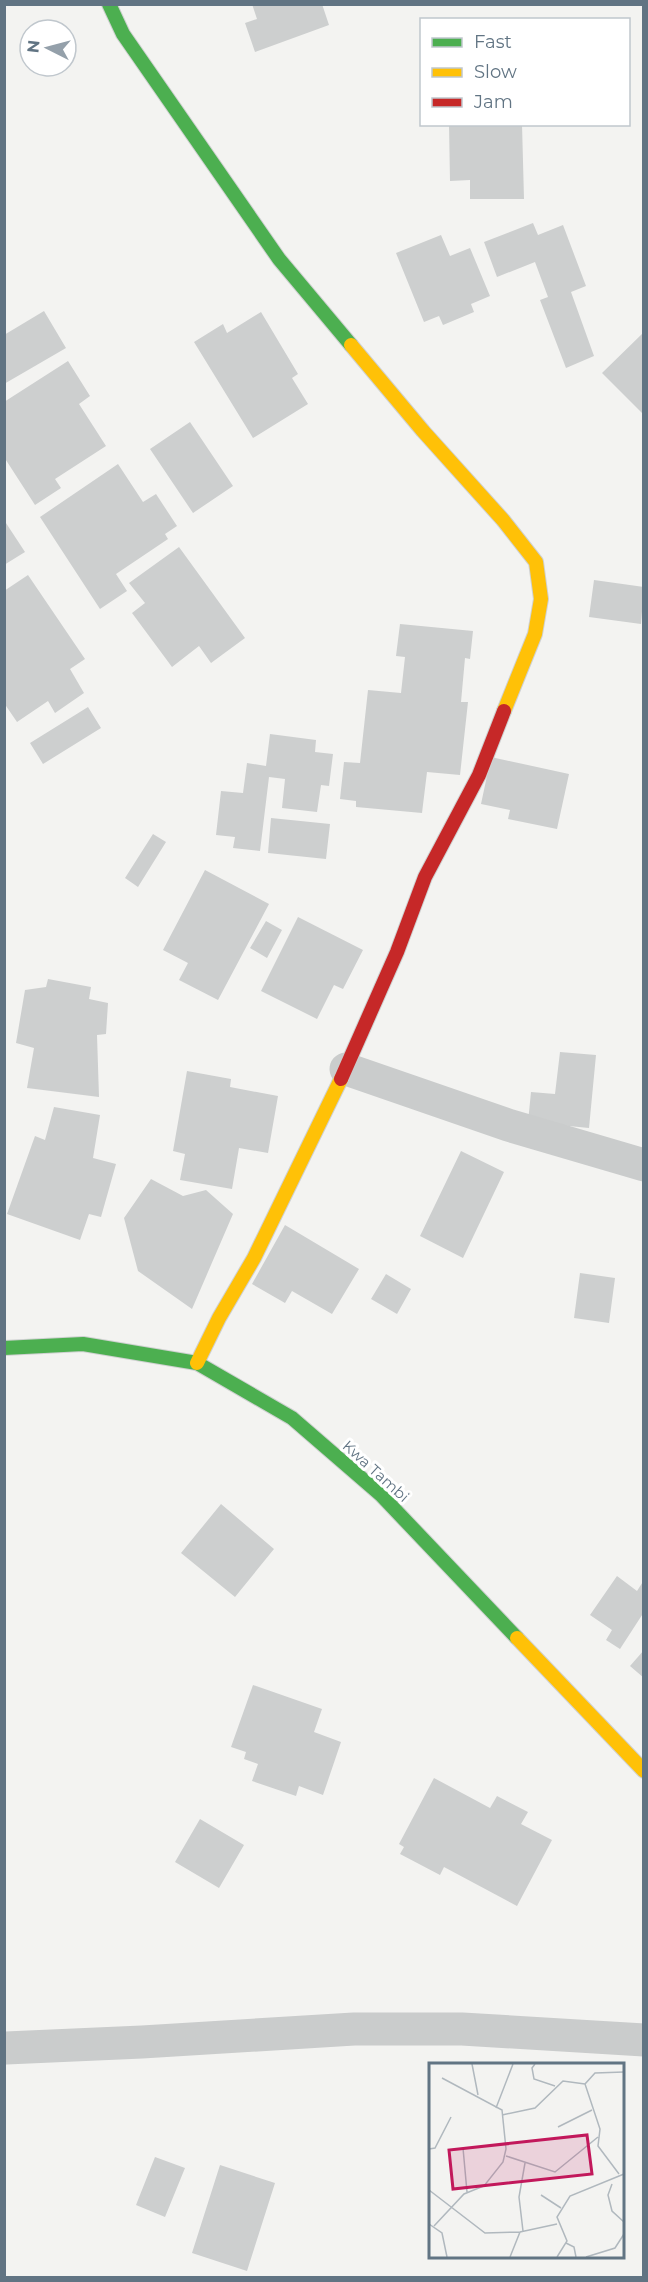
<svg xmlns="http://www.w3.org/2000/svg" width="648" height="2282" font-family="Montserrat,sans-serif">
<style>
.building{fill:#cdcfcf}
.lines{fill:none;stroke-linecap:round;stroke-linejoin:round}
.fast-casing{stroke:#cfd1d1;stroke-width:16}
.slow-casing{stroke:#cfd1d1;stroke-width:16}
.jam-casing{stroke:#cfd1d1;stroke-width:16}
.street{stroke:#cacccc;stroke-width:33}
.fast{stroke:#4caf50;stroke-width:14}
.slow{stroke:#ffc107;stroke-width:14}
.jam{stroke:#c62828;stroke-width:14}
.labels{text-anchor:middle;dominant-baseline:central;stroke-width:6;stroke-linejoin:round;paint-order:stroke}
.street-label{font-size:15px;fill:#617483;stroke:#fff}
.inset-road{fill:none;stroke:#b0b8be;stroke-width:1.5}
.view{fill:#c2185b;fill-opacity:0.15;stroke:#c2185b;stroke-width:3}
.inset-edge{fill:none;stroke:#617483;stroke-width:3}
</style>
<rect width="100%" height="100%" fill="#f3f3f1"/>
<path class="building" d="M 252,4 L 322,4 L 329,25 L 255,52 L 245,23 L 257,19 Z
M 449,124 L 522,124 L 524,199 L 470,199 L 470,180 L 450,181 Z
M 533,223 L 538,235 L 563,225 L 586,286 L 571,292 L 594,356 L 566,368 L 540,300 L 548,297 L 535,262 L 497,277 L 484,242 Z
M 441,235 L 450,256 L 470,248 L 490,296 L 471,304 L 474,312 L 443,325 L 439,316 L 424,322 L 396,253 Z
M 44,311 L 66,348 L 4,384 L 4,335 Z
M 261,312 L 298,374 L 292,378 L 308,404 L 253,438 L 194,342 L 223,324 L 227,333 Z
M 644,332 L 644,415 L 602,373 Z
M 68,361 L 90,396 L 79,404 L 106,446 L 55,479 L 61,488 L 35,505 L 4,457 L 4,402 Z
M 190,422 L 233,486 L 193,513 L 150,449 Z
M 118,464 L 143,502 L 156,494 L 177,526 L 165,534 L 168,539 L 116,574 L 127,591 L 100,609 L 40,517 Z
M 4,520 L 25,552 L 4,565 Z
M 179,547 L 245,638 L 211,663 L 199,646 L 172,667 L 132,613 L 145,603 L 129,583 Z
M 28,575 L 85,659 L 70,669 L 84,693 L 55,713 L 48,701 L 17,722 L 4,703 L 4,591 Z
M 594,580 L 644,587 L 641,624 L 589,617 Z
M 400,624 L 473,631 L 470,659 L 465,658 L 461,702 L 468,702 L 460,775 L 427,772 L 422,813 L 356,807 L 356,801 L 340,799 L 344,762 L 360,763 L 368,690 L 401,693 L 405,657 L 396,656 Z
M 88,707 L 101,728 L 43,764 L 30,743 Z
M 270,734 L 316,740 L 315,752 L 333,754 L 329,786 L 321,785 L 317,812 L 282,808 L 285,779 L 269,777 L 260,851 L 233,848 L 235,837 L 216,835 L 221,791 L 243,793 L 247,763 L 266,766 Z
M 491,757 L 569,774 L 557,829 L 508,819 L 510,810 L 481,804 Z
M 271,818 L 330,824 L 326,859 L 268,853 Z
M 153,834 L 166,842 L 138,887 L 125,878 Z
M 205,870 L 269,904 L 218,1000 L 179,980 L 188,963 L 163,950 Z
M 298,917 L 363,950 L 343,989 L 334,985 L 317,1019 L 261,991 Z
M 266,921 L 282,930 L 267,958 L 250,948 Z
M 48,979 L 91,987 L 89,999 L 108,1003 L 106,1034 L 97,1035 L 99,1097 L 27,1088 L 34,1048 L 16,1043 L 25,990 L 46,987 Z
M 560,1052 L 596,1055 L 589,1128 L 528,1122 L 531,1092 L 555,1094 Z
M 187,1071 L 231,1079 L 230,1087 L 278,1096 L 268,1153 L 239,1148 L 232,1189 L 180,1180 L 185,1154 L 173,1151 Z
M 54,1107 L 100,1115 L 93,1158 L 116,1164 L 101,1217 L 89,1214 L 80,1240 L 7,1214 L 35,1136 L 45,1140 Z
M 461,1151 L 504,1172 L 463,1258 L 420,1236 Z
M 151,1179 L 183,1196 L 206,1190 L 233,1214 L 192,1309 L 138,1271 L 124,1218 Z
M 285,1225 L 359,1269 L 332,1314 L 292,1291 L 285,1303 L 252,1284 Z
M 580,1273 L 615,1278 L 609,1323 L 574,1318 Z
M 386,1274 L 411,1289 L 397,1314 L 371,1299 Z
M 221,1504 L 274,1549 L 235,1597 L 181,1553 Z
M 617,1576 L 637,1591 L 644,1580 L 644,1612 L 620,1649 L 606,1640 L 612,1630 L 590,1615 Z
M 644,1650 L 644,1678 L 630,1666 Z
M 253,1685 L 322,1709 L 314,1732 L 341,1742 L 323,1795 L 299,1786 L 296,1796 L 252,1781 L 258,1764 L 244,1759 L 246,1752 L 231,1747 Z
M 434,1778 L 490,1808 L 497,1796 L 528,1812 L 521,1824 L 552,1840 L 517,1906 L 444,1867 L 440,1875 L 400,1854 L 404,1847 L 399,1844 Z
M 200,1819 L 244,1845 L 219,1888 L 175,1862 Z
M 155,2157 L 185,2168 L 165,2217 L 136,2205 Z
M 220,2165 L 275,2183 L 247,2271 L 192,2253 Z"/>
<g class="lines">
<g class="fast-casing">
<path id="fast" d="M 109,4 L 123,34 L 279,259 L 351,345
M 4,1348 L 83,1344 L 197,1363 L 292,1418 L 381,1495 L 517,1638"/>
</g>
<g class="slow-casing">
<path id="slow" d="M 351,345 L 423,431 L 503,520 L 536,562 L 541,599 L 535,634 L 504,711
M 197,1363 L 219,1318 L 254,1258 L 341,1079
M 517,1638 L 644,1771"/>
</g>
<g class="jam-casing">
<path id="jam" d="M 341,1079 L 397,952 L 425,877 L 479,775 L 504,711"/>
</g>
<path class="street" d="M 346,1069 L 508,1125 L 644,1165
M 6,2048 L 142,2042 L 354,2029 L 462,2029 L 644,2040"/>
<use href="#fast" class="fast"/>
<use href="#slow" class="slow"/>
<use href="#jam" class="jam"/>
</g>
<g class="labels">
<g class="street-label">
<text transform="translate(376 1471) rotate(42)">Kwa Tambi</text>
</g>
</g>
<g transform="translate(429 2063)">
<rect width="195" height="195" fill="#f3f3f1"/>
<path class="inset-road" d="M 43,1 L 49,32M 106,1 L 103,5 L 105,16 L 126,23M 67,45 L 84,1M 73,52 L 106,45 L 134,18 L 156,21M 129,64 L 163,47M 34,85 L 38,129M 0,86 L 6,85 L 22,54M 77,93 L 126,109 L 169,74M 190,111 L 169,83 L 171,66 L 156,21 L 166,10 L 195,9M 183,121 L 179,132 L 183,148 L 195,159M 0,127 L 56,170 L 91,169 L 128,161M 112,132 L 132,145M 0,161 L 13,170 L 18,194M 5,163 L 35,131 L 55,123 L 74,99 L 77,86 L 73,47 L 13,15M 94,168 L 90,134 L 96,100M 137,180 L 145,184 L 147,194M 81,194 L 91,169M 128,194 L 138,178 L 128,154 L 141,133 L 195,111M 157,194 L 186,185 L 195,171"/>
<path class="view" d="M 158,72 L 163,111 L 24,126 L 20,87 Z"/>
<rect width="195" height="195" class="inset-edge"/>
</g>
<rect width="648" height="2282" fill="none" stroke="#617483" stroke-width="12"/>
<rect x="420" y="18" width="210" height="108" fill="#ffffff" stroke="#c0c7cd" stroke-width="1.5"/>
<rect x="432" y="38" width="30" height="9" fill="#4caf50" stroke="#c0c7cd" stroke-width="1.5"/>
<text x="474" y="48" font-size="18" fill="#617483">Fast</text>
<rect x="432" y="68" width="30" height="9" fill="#ffc107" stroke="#c0c7cd" stroke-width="1.5"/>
<text x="474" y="78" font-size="18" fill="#617483">Slow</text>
<rect x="432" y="98" width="30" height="9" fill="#c62828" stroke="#c0c7cd" stroke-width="1.5"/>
<text x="474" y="108" font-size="18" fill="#617483">Jam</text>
<g transform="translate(48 48) rotate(276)"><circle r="28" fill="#ffffff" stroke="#c0c7cd" stroke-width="1.5"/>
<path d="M0-4.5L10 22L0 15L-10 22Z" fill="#94a0aa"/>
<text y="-9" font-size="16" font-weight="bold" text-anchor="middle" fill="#617483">N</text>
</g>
</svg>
